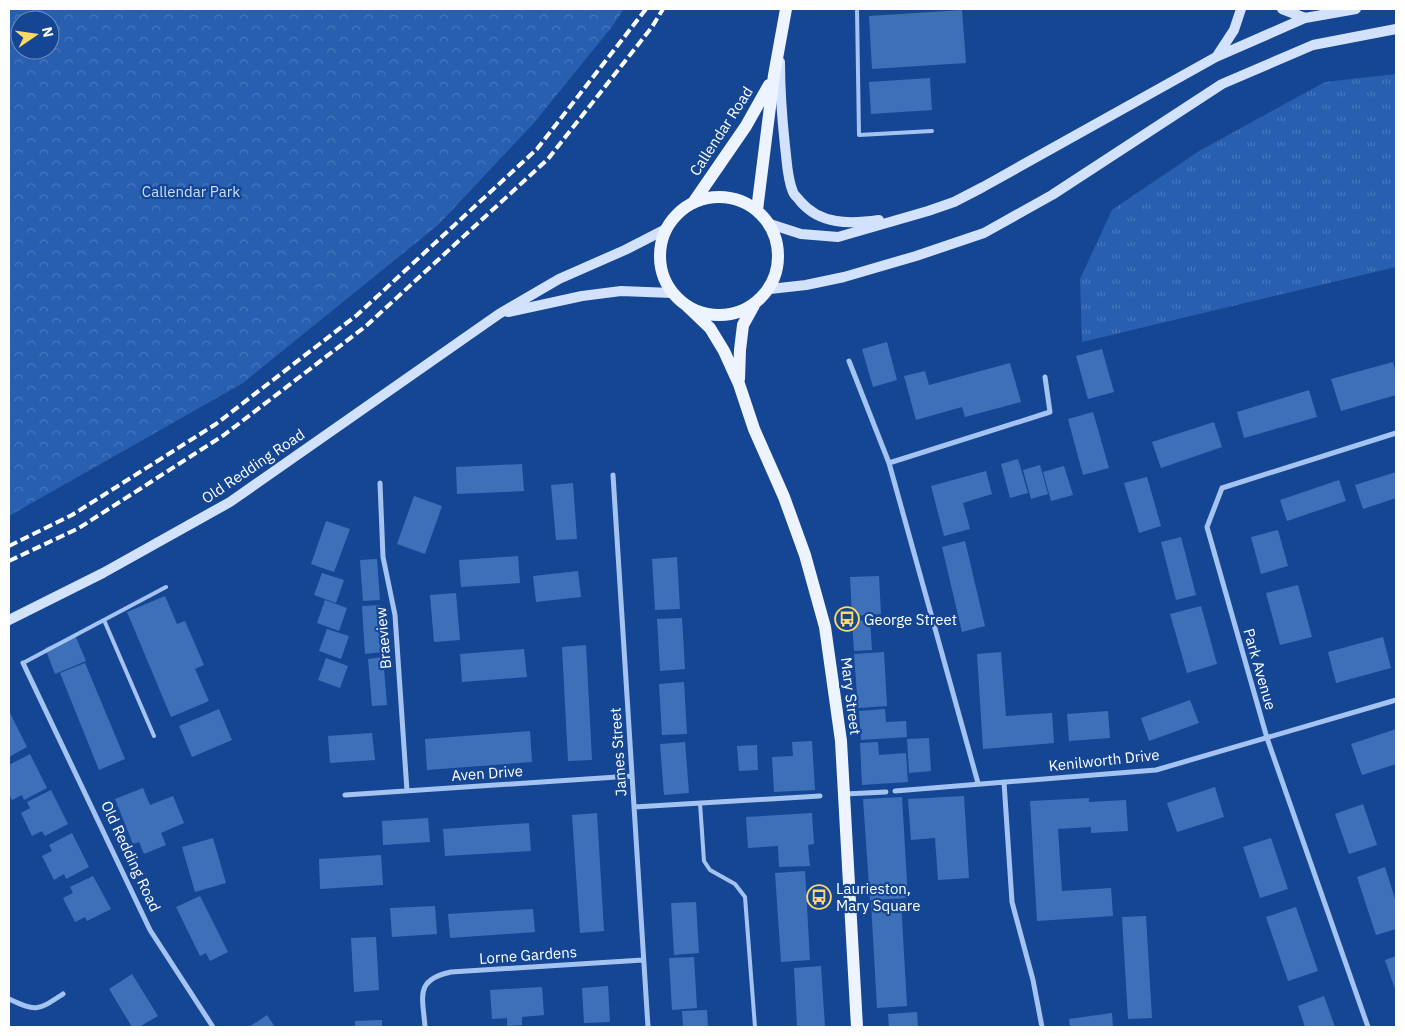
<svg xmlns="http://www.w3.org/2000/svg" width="1405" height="1036" font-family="'IBM Plex Sans',sans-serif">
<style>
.grass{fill:url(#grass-tufts)}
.forest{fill:url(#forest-crowns);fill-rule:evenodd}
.building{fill:#3e70ba}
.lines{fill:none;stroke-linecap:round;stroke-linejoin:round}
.lane{stroke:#a4c3f1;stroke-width:4}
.street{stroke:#a4c3f1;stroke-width:5}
.secondary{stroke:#d2e2fc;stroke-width:10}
.primary{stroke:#eef4ff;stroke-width:12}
.rail{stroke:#fff;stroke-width:4;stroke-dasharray:9 4;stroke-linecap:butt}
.labels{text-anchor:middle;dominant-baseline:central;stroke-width:4.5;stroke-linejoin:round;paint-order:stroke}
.street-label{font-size:15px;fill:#fff;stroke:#154693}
.park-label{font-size:15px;fill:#cbdffc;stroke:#154693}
.poi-label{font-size:15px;fill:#fff;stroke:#154693;text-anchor:start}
</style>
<defs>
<pattern id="grass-tufts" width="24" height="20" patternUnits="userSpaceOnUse" patternTransform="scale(1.25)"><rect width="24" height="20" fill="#285fb1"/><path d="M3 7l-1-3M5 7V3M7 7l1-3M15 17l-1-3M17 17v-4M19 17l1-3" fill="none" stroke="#4877bd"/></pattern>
<pattern id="forest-crowns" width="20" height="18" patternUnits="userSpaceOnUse" patternTransform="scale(1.25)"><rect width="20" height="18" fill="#285fb1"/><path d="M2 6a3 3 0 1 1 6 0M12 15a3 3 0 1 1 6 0" fill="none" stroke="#4877bd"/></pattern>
</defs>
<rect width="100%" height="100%" fill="#154693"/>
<path class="grass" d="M 1396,74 L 1396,267 L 1082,342 L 1080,279 L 1112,210 L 1199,151 L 1325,82 Z"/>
<path class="forest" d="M 9,9 L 624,9 L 611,28 L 533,124 L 438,225 L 243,383 L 9,516 ZM 20,20 L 50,20 L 50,50 L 20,50 Z"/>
<path class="building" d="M 962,10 L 966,63 L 872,69 L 869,16 Z
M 930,78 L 932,110 L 871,114 L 869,82 Z
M 887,342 L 897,380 L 873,387 L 862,349 Z
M 1102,349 L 1114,392 L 1088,399 L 1076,356 Z
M 1393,362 L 1396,374 L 1396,395 L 1341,411 L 1331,379 Z
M 1010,363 L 1021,402 L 965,417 L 962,407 L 916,420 L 904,376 L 925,371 L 929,385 Z
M 1309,390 L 1317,417 L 1244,438 L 1237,412 Z
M 1093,412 L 1109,468 L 1083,475 L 1068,419 Z
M 1214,422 L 1222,447 L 1161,468 L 1152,442 Z
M 1018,459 L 1028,493 L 1010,498 L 1001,464 Z
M 522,464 L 524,491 L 457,494 L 456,467 Z
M 1040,465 L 1048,494 L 1031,499 L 1023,470 Z
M 1064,466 L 1073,495 L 1051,501 L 1043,472 Z
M 986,471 L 992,494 L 963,503 L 970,529 L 944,536 L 931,486 Z
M 1396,472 L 1396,498 L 1363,509 L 1355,485 Z
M 1147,477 L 1161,526 L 1139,533 L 1124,483 Z
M 1339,480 L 1346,501 L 1287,521 L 1280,500 Z
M 573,483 L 577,539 L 556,540 L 551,485 Z
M 414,496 L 442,506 L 425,554 L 397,544 Z
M 326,521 L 350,529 L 334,572 L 311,564 Z
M 1278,530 L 1288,566 L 1261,574 L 1251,537 Z
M 1181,537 L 1196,595 L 1176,600 L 1161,542 Z
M 965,541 L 985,626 L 962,632 L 942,547 Z
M 518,556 L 520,583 L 461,587 L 459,560 Z
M 677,557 L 680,609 L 655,610 L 652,559 Z
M 377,559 L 380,600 L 363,601 L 360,560 Z
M 578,571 L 581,597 L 536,602 L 533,576 Z
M 322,573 L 344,580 L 336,603 L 314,595 Z
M 879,576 L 881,614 L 852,616 L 850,577 Z
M 1298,585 L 1312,637 L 1280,645 L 1266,593 Z
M 456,593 L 460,640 L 434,642 L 430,595 Z
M 165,596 L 177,624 L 185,621 L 204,665 L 195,669 L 209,701 L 171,717 L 127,612 Z
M 325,600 L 347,608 L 339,631 L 317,623 Z
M 380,605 L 383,652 L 365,654 L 362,606 Z
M 1201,606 L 1217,664 L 1187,673 L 1170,614 Z
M 682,618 L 685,669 L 660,671 L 657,619 Z
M 870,620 L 872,650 L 854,651 L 852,621 Z
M 327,629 L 349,636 L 341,659 L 319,651 Z
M 75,635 L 86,661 L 55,674 L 45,648 Z
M 1383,637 L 1391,668 L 1336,683 L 1328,652 Z
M 586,645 L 592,760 L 568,761 L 562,647 Z
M 524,649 L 527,677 L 462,682 L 460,654 Z
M 884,652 L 887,706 L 858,708 L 854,654 Z
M 1001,652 L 1006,716 L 1052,713 L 1054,743 L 983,749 L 977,654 Z
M 383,657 L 387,705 L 372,706 L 368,659 Z
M 326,658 L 348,666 L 340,688 L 318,680 Z
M 85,663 L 125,759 L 99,770 L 60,673 Z
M 684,682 L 687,734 L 662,735 L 659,684 Z
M 1190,700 L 1199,723 L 1149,741 L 1141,718 Z
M 219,709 L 232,740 L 192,757 L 179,726 Z
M 885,709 L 886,722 L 906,721 L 907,737 L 861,740 L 859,711 Z
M 1108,711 L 1110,738 L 1069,741 L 1067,714 Z
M 10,713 L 27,747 L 9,757 L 9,714 Z
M 1396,729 L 1396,764 L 1362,775 L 1351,744 Z
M 530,731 L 532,762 L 427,770 L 425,739 Z
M 372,733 L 375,760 L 330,763 L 328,736 Z
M 929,738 L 931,771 L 909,773 L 907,739 Z
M 812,741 L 815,790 L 774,792 L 772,757 L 793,756 L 792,742 Z
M 685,742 L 689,793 L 664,795 L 660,744 Z
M 878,742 L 879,755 L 906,753 L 908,782 L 862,785 L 860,743 Z
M 757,745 L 758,770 L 739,771 L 737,746 Z
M 30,754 L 47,788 L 24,800 L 22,795 L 12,800 L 9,794 L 9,765 Z
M 1215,787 L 1224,817 L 1177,832 L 1167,803 Z
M 143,788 L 150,805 L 173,796 L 184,823 L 161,833 L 166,845 L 144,854 L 139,842 L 133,844 L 115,799 Z
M 51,790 L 68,824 L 45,836 L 42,831 L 32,836 L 21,813 L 30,808 L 27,802 Z
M 964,796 L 969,878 L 938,880 L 935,838 L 911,840 L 908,799 Z
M 902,797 L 908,898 L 870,900 L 863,799 Z
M 1089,798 L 1089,802 L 1126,800 L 1128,831 L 1091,833 L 1091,827 L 1058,829 L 1062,891 L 1111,888 L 1113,916 L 1037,921 L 1030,801 Z
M 1363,804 L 1377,845 L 1349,854 L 1335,814 Z
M 597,813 L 604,931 L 580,933 L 572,815 Z
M 812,813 L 814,844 L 808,845 L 810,866 L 779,867 L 778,846 L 748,848 L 746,817 Z
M 428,818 L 430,842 L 383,845 L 382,821 Z
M 529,823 L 531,851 L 445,856 L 443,829 Z
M 72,833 L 89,867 L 66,879 L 64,874 L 54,880 L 42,856 L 52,851 L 49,845 Z
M 213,838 L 226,883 L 195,892 L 182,847 Z
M 1271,838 L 1288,889 L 1260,898 L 1243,847 Z
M 381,855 L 383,885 L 320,889 L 319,859 Z
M 1385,867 L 1396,902 L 1396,929 L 1376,935 L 1357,877 Z
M 805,871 L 810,960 L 781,962 L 775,873 Z
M 93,876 L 111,909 L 87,921 L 85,917 L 75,922 L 63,898 L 73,893 L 70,887 Z
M 200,896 L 228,952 L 210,961 L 206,953 L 200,956 L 176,907 Z
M 901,901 L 907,1006 L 877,1008 L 871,902 Z
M 696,902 L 699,953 L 674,955 L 671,903 Z
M 435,906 L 437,934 L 392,937 L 390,908 Z
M 1296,907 L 1318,971 L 1288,981 L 1266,917 Z
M 533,909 L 535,932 L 450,938 L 448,914 Z
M 1146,916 L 1152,1018 L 1128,1019 L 1122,917 Z
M 376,937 L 379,990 L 354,992 L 351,938 Z
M 1396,956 L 1396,992 L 1385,960 Z
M 694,957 L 697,1008 L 672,1010 L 669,958 Z
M 821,966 L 825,1027 L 797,1027 L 794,968 Z
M 132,974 L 158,1016 L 139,1027 L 132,1027 L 109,989 Z
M 608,986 L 610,1022 L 584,1023 L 582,988 Z
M 542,987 L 544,1015 L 522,1017 L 522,1025 L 507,1026 L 507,1018 L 492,1019 L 490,990 Z
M 1324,996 L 1335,1027 L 1305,1027 L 1298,1006 Z
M 707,1010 L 708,1027 L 683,1027 L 682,1011 Z
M 917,1012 L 918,1027 L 889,1027 L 888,1014 Z
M 1112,1013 L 1113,1027 L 1070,1027 L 1069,1019 Z
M 267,1015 L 275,1027 L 249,1027 Z
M 382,1020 L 382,1027 L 355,1027 L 355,1021 Z"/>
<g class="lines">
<path class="lane" d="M 857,9 L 859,135 L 932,131
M 104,620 L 154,736
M 23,663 L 166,587
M 700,803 L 704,861 L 710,870 L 735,884 L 745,897 L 755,1027"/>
<path class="street" d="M 849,361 L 889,463 L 978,783
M 889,463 L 1050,412 L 1045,377
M 613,475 L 648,1027
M 380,483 L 383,557 L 395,615 L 407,791
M 23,663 L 150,930 L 213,1027
M 1004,782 L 1012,902 L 1033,980 L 1042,1027
M 895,791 L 1156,770 L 1396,700
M 845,794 L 886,792
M 345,795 L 632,776
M 634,807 L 820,796
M 9,999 C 37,1012 37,1011 63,994
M 425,1027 C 423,997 414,980 451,972 L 643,960
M 1368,1027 L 1267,738 L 1207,527 L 1222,488 L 1396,433"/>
<path class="secondary" d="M 1282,9 L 1305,18
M 1217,56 L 1234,30 L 1241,9
M 780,62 C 780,90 782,118 785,146 C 787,161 787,178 793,192 C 794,195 798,198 800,201 C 820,225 850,224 879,220
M 770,224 L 801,234 L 838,237 L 928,211 L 954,202 L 983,187 L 1216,57 L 1305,18 L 1356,9
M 770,289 L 806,285 L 844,277 L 916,256 L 984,233 L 1052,195 L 1222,84 L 1313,45 L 1396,29
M 508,312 L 582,296 L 621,291 L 672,293
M 9,620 L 103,573 L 230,502 L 499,314 L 559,279 L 625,250 L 666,229"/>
<path class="primary" d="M660 256a59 59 0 1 1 118 0a59 59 0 1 1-118 0Z
M 693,203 L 746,126 L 769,85
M 757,210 L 774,75 L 786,9
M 688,307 L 710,328 L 724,351 L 739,384 L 754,429 L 784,497 L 805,555 L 825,627 L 841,741 L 857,1027
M 739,379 L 740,350 L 743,325 L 754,305"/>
<path class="rail" d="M 9,546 L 72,515 L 216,424 L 357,315 L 537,149 L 646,9
M 9,561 L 79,528 L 224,435 L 366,326 L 548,159 L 652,27 L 663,9"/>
</g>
<defs>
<g id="bus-ring" transform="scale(1.25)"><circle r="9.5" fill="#154693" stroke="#ffd964" stroke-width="1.5"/><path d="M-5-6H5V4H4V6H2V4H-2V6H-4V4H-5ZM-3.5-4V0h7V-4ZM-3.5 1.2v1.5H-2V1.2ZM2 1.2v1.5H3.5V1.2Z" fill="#ffd964"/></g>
</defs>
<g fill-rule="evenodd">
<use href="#bus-ring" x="847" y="619"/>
<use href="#bus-ring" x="819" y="897"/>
</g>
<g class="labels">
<g class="street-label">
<text transform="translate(721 131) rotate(-57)">Callendar Road</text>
<text transform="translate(253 466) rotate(-34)">Old Redding Road</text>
<text transform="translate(383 638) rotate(-95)">Braeview</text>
<text transform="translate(1260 669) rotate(74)">Park Avenue</text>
<text transform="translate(851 696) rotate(83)">Mary Street</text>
<text transform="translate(618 752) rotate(-94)">James Street</text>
<text transform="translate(1104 760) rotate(-6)">Kenilworth Drive</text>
<text transform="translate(487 773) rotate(-4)">Aven Drive</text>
<text transform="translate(131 856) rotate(65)">Old Redding Road</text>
<text transform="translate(528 955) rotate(-4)">Lorne Gardens</text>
</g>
<g class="park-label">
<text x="191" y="191">Callendar Park</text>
</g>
<g class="poi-label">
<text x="864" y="619">George Street</text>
<text x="836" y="888">Laurieston,<tspan x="836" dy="17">Mary Square</tspan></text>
</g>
</g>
<rect width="1405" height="1036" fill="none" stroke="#ffffff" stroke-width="20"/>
<g transform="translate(35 35) rotate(77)"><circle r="24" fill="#154693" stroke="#7390be"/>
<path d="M0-4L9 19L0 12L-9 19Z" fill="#ffd964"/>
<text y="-8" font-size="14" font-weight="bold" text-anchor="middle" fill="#ffffff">N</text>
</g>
</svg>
